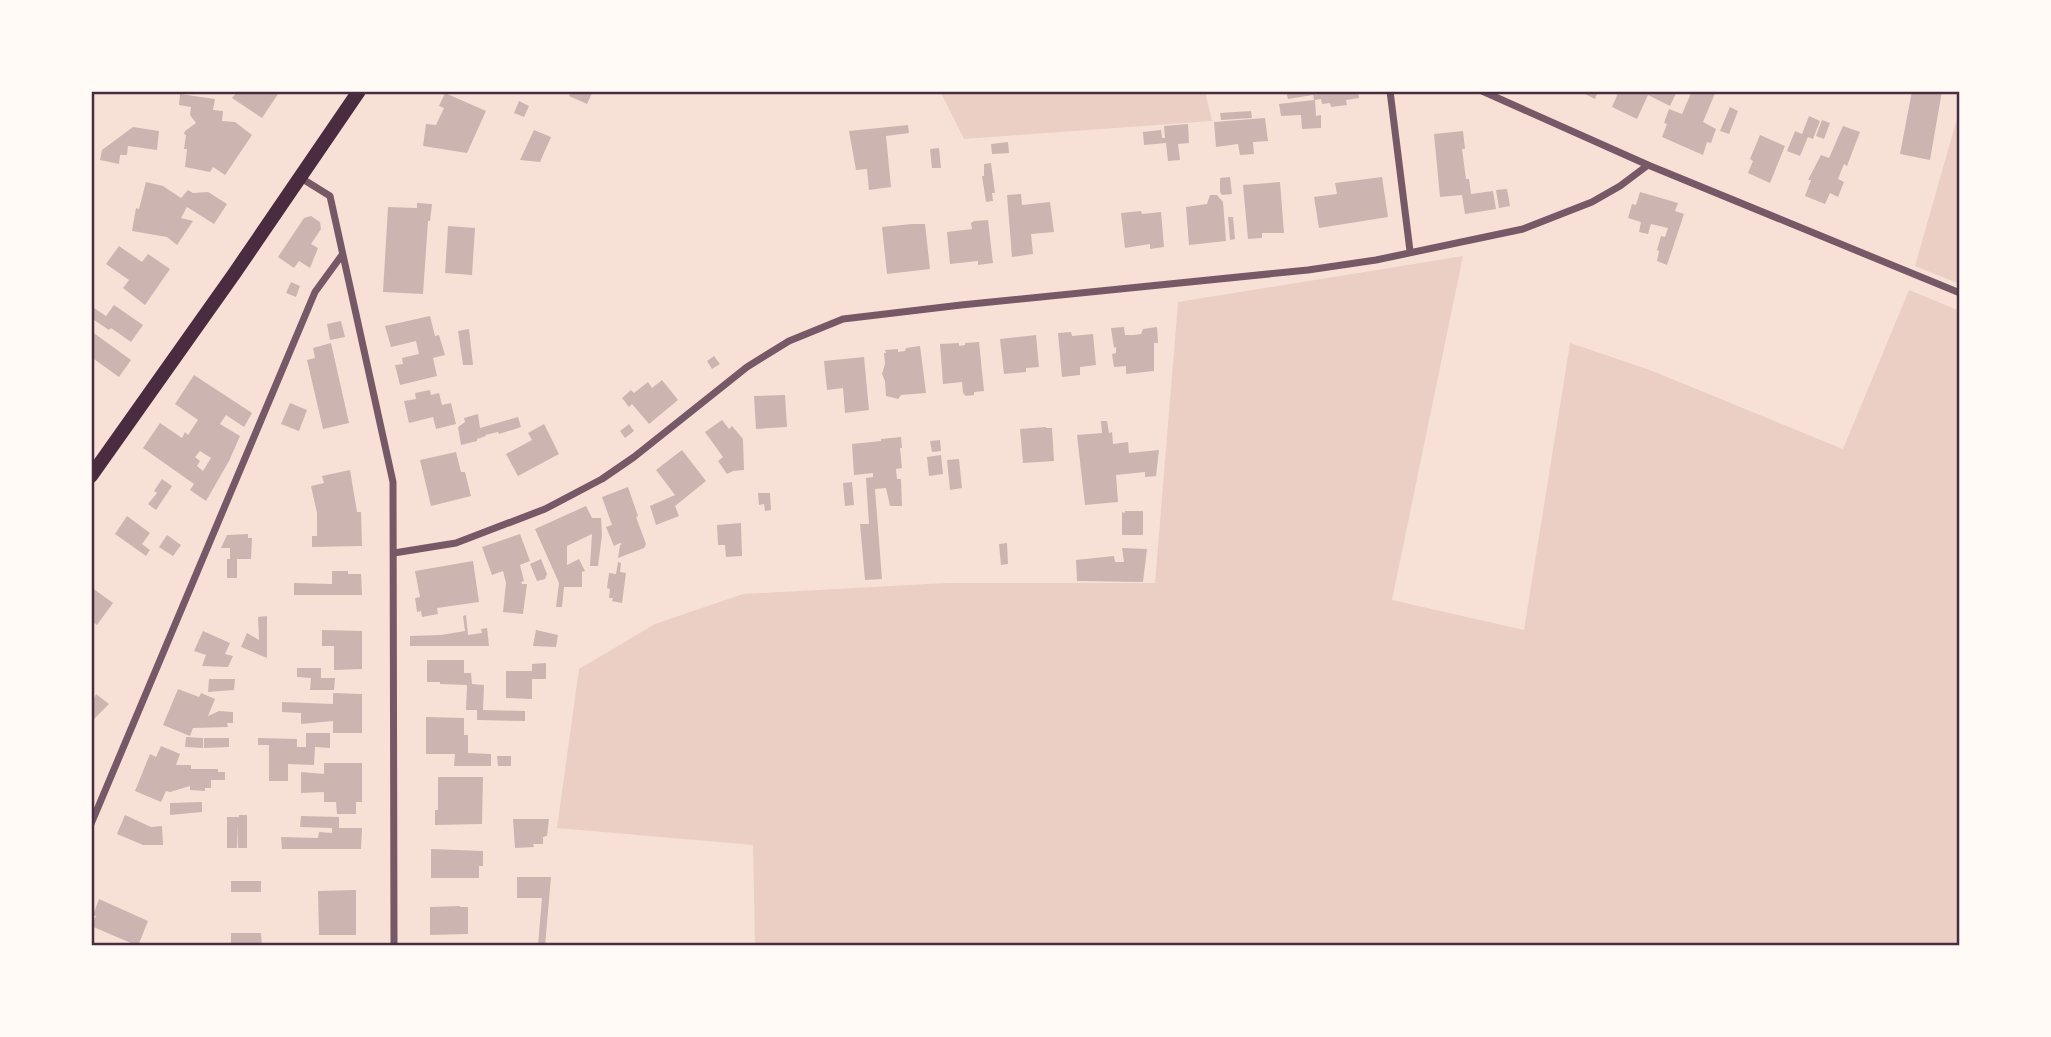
<svg xmlns="http://www.w3.org/2000/svg" width="2051" height="1037" font-family="Commissioner,sans-serif">
<style>
.green{fill:#ebcfc5}
.building{fill:#ccb4b1;fill-rule:evenodd}
.lines{fill:none;stroke-linecap:round;stroke-linejoin:round}
.minor{stroke:#755966;stroke-width:7}
.primary{stroke:#4a2c40;stroke-width:14}
.neatline{fill:none;stroke:#4a2c40;stroke-width:2.5}
</style>
<rect width="100%" height="100%" fill="#f7e1d7"/>
<path class="green" d="M 940,91 L 1205,91 L 1212,121 L 964,139 Z
M 1960,108 L 1960,284 L 1915,266 Z
M 1463,256 L 1392,600 L 1524,630 L 1570,343 L 1650,370 L 1843,449 L 1909,290 L 1960,311 L 1960,946 L 755,946 L 753,845 L 557,828 L 579,669 L 655,624 L 743,594 L 946,583 L 1155,583 L 1178,302 Z"/>
<path class="building" d="M 238,91 L 280,91 L 262,118 L 232,98 Z
M 572,91 L 593,91 L 587,104 L 569,96 Z
M 1286,91 L 1358,91 L 1359,98 L 1346,100 L 1347,105 L 1331,107 L 1330,103 L 1322,104 L 1321,99 L 1315,100 L 1316,116 L 1321,115 L 1321,128 L 1302,129 L 1301,115 L 1281,116 L 1279,104 L 1314,100 L 1313,95 L 1288,99 Z
M 1579,91 L 1598,91 L 1595,99 Z
M 1619,91 L 1677,91 L 1670,106 L 1648,95 L 1637,119 L 1612,107 Z
M 1692,91 L 1716,91 L 1703,122 L 1716,129 L 1711,143 L 1707,142 L 1703,155 L 1662,137 L 1667,124 L 1664,123 L 1669,109 L 1682,114 Z
M 1912,91 L 1942,91 L 1930,160 L 1900,154 Z
M 445,93 L 486,111 L 467,153 L 423,146 L 426,124 L 436,125 L 444,108 L 439,106 Z
M 180,94 L 215,99 L 213,110 L 223,111 L 222,121 L 235,122 L 252,135 L 225,175 L 213,167 L 210,172 L 185,167 L 187,149 L 184,149 L 186,135 L 184,134 L 185,131 L 196,123 L 190,115 L 191,107 L 179,105 Z
M 519,101 L 529,106 L 524,117 L 514,113 Z
M 1730,107 L 1738,111 L 1729,134 L 1720,131 Z
M 1251,111 L 1252,118 L 1221,120 L 1220,113 Z
M 1809,116 L 1820,121 L 1813,139 L 1808,137 L 1800,156 L 1787,151 L 1795,131 L 1802,134 Z
M 1265,118 L 1268,141 L 1253,142 L 1254,154 L 1240,155 L 1238,144 L 1216,147 L 1214,122 Z
M 1822,120 L 1830,123 L 1824,139 L 1816,136 Z
M 1188,124 L 1189,143 L 1178,144 L 1180,160 L 1168,161 L 1166,143 L 1144,145 L 1143,132 L 1161,130 L 1162,138 L 1165,138 L 1164,126 Z
M 908,125 L 909,133 L 886,136 L 891,187 L 869,190 L 867,169 L 856,170 L 849,131 Z
M 1843,126 L 1860,132 L 1847,166 L 1844,164 L 1838,179 L 1844,182 L 1838,197 L 1830,193 L 1825,204 L 1805,196 L 1811,180 L 1808,180 L 1821,155 L 1829,158 Z
M 133,127 L 159,131 L 157,150 L 128,146 L 127,155 L 120,155 L 119,164 L 100,160 L 102,150 Z
M 534,130 L 551,137 L 540,162 L 520,160 Z
M 1463,131 L 1465,149 L 1462,149 L 1466,179 L 1469,179 L 1471,194 L 1493,191 L 1496,209 L 1465,214 L 1462,195 L 1440,197 L 1434,134 Z
M 1760,135 L 1785,146 L 1770,183 L 1748,173 L 1753,161 L 1750,159 Z
M 1008,142 L 1009,153 L 992,154 L 991,144 Z
M 939,148 L 941,168 L 932,168 L 930,149 Z
M 991,163 L 995,193 L 992,193 L 993,201 L 986,202 L 982,176 L 984,176 L 984,164 Z
M 1230,177 L 1232,194 L 1222,195 L 1220,192 L 1220,178 Z
M 1382,177 L 1388,217 L 1319,228 L 1314,197 L 1337,194 L 1335,183 Z
M 146,182 L 163,186 L 181,198 L 188,190 L 193,193 L 208,192 L 227,204 L 214,224 L 187,207 L 181,218 L 193,221 L 177,245 L 167,237 L 132,231 L 136,208 L 139,209 Z
M 1280,182 L 1284,233 L 1262,233 L 1262,238 L 1248,239 L 1243,185 Z
M 1507,189 L 1510,206 L 1499,208 L 1496,190 Z
M 1640,192 L 1678,203 L 1675,211 L 1684,214 L 1667,265 L 1657,261 L 1659,251 L 1657,250 L 1661,236 L 1665,237 L 1668,228 L 1651,224 L 1648,234 L 1639,232 L 1641,222 L 1628,218 L 1632,204 L 1636,205 Z
M 1021,194 L 1022,205 L 1050,202 L 1054,232 L 1031,234 L 1033,254 L 1012,257 L 1007,195 Z
M 1210,195 L 1217,195 L 1223,202 L 1226,241 L 1189,245 L 1186,207 L 1207,204 Z
M 417,203 L 432,204 L 430,221 L 428,221 L 423,294 L 383,292 L 388,207 L 417,208 Z
M 1141,211 L 1142,214 L 1161,212 L 1164,247 L 1150,249 L 1150,244 L 1125,248 L 1121,213 Z
M 311,216 L 320,222 L 321,229 L 311,244 L 318,248 L 310,268 L 299,261 L 294,268 L 278,257 L 304,218 Z
M 1228,217 L 1233,217 L 1235,239 L 1230,240 Z
M 988,220 L 993,263 L 978,265 L 978,261 L 950,264 L 947,232 L 972,229 L 971,223 L 974,221 Z
M 912,224 L 925,224 L 930,269 L 887,274 L 882,227 Z
M 448,226 L 475,228 L 472,275 L 445,273 Z
M 119,246 L 142,262 L 148,254 L 170,269 L 145,305 L 123,288 L 129,280 L 106,264 Z
M 291,282 L 300,286 L 296,297 L 286,293 Z
M 114,305 L 143,325 L 131,342 L 111,328 L 109,330 L 91,318 L 91,306 L 106,316 Z
M 430,316 L 435,336 L 439,335 L 445,355 L 433,358 L 437,376 L 400,385 L 395,365 L 403,364 L 402,358 L 419,354 L 416,341 L 391,347 L 385,326 Z
M 341,321 L 345,337 L 330,340 L 327,324 Z
M 1124,327 L 1125,335 L 1134,335 L 1141,334 L 1143,329 L 1157,327 L 1158,343 L 1154,343 L 1154,371 L 1126,374 L 1126,366 L 1114,367 L 1112,354 L 1116,353 L 1116,347 L 1114,348 L 1111,328 Z
M 469,329 L 473,365 L 463,365 L 458,331 Z
M 91,331 L 131,360 L 119,377 L 91,357 Z
M 1071,332 L 1072,336 L 1093,334 L 1096,365 L 1080,367 L 1080,375 L 1062,377 L 1058,333 Z
M 1036,335 L 1039,367 L 1026,368 L 1026,372 L 1004,374 L 1000,339 Z
M 979,342 L 984,391 L 974,392 L 974,395 L 966,396 L 963,393 L 962,382 L 943,384 L 940,344 L 959,343 L 959,346 L 965,345 L 965,343 Z
M 331,343 L 349,423 L 323,429 L 307,360 L 315,358 L 313,348 Z
M 920,346 L 926,393 L 901,395 L 898,399 L 886,396 L 885,381 L 882,374 L 885,364 L 884,353 L 886,353 L 885,350 L 898,349 L 898,352 L 905,351 L 906,348 Z
M 714,356 L 720,364 L 712,369 L 707,361 Z
M 864,357 L 869,410 L 845,413 L 843,388 L 827,390 L 824,361 Z
M 194,375 L 252,413 L 244,427 L 226,415 L 220,424 L 240,436 L 229,461 L 206,501 L 190,490 L 194,484 L 143,448 L 160,423 L 182,438 L 185,432 L 188,435 L 198,420 L 175,404 ZM 200,451 L 211,458 L 203,471 L 197,466 L 200,461 L 195,457 Z
M 662,380 L 678,400 L 649,424 L 632,404 L 629,407 L 622,398 L 631,390 L 634,393 L 648,382 L 652,388 Z
M 430,390 L 431,395 L 439,393 L 442,405 L 451,403 L 456,424 L 436,429 L 433,417 L 409,423 L 404,401 L 416,399 L 415,393 Z
M 785,395 L 787,427 L 756,429 L 754,396 Z
M 290,403 L 307,410 L 299,431 L 281,424 Z
M 478,414 L 480,428 L 518,417 L 521,427 L 499,434 L 498,432 L 485,435 L 486,436 L 477,439 L 477,441 L 461,445 L 458,427 L 465,422 L 464,418 Z
M 722,420 L 729,429 L 732,426 L 743,439 L 744,470 L 733,471 L 727,474 L 718,461 L 723,457 L 705,432 Z
M 1101,421 L 1107,421 L 1109,433 L 1112,432 L 1113,444 L 1128,442 L 1129,453 L 1159,450 L 1156,476 L 1145,477 L 1145,472 L 1116,475 L 1118,502 L 1085,505 L 1077,435 L 1102,433 Z
M 544,424 L 559,454 L 518,476 L 506,454 L 532,440 L 528,433 Z
M 629,424 L 634,431 L 625,438 L 620,431 Z
M 1046,427 L 1046,428 L 1052,428 L 1054,461 L 1023,463 L 1020,429 Z
M 901,437 L 902,448 L 900,448 L 902,468 L 896,469 L 897,479 L 901,479 L 902,506 L 890,506 L 886,488 L 875,489 L 882,579 L 865,580 L 860,524 L 869,524 L 866,478 L 873,477 L 873,473 L 854,475 L 852,444 L 881,441 L 881,439 Z
M 940,440 L 941,451 L 932,452 L 930,441 Z
M 682,450 L 706,481 L 675,506 L 679,516 L 656,525 L 650,506 L 675,495 L 656,470 Z
M 456,452 L 461,472 L 465,472 L 471,496 L 431,506 L 420,460 Z
M 941,455 L 943,474 L 929,476 L 927,457 Z
M 959,459 L 962,488 L 950,490 L 947,460 Z
M 350,470 L 357,512 L 361,512 L 362,546 L 312,547 L 312,536 L 317,536 L 317,513 L 311,486 L 324,483 L 322,476 Z
M 162,479 L 172,486 L 156,510 L 148,504 L 157,493 L 154,491 Z
M 852,482 L 854,505 L 845,506 L 843,483 Z
M 628,487 L 638,516 L 636,517 L 646,544 L 644,548 L 618,558 L 620,545 L 622,544 L 620,543 L 614,546 L 606,527 L 612,525 L 602,497 Z
M 758,493 L 770,493 L 771,510 L 765,511 L 764,504 L 759,505 Z
M 586,506 L 592,518 L 601,518 L 602,535 L 598,566 L 590,566 L 592,534 L 567,546 L 567,565 L 579,559 L 585,571 L 582,572 L 582,587 L 564,587 L 562,607 L 556,607 L 559,583 L 535,529 Z
M 1125,511 L 1143,511 L 1143,535 L 1122,535 L 1122,512 L 1125,513 Z
M 127,516 L 150,533 L 142,544 L 150,550 L 146,556 L 115,534 Z
M 741,523 L 742,556 L 726,557 L 725,545 L 718,545 L 717,525 Z
M 248,534 L 248,538 L 252,538 L 251,559 L 237,559 L 237,578 L 227,578 L 227,559 L 230,559 L 230,548 L 221,548 L 227,535 Z
M 520,534 L 530,561 L 520,565 L 524,581 L 521,582 L 522,584 L 527,584 L 523,614 L 503,612 L 506,583 L 503,571 L 492,575 L 482,547 Z
M 167,535 L 181,545 L 173,556 L 159,547 Z
M 1007,543 L 1008,564 L 1001,565 L 999,544 Z
M 1122,548 L 1147,549 L 1143,582 L 1077,581 L 1076,560 L 1114,556 L 1115,562 L 1124,562 Z
M 541,559 L 547,574 L 545,579 L 537,581 L 530,564 Z
M 473,561 L 479,602 L 437,608 L 438,614 L 422,617 L 421,611 L 417,612 L 415,598 L 420,597 L 415,571 Z
M 618,562 L 621,563 L 620,572 L 626,573 L 622,603 L 612,601 L 613,598 L 609,598 L 610,589 L 607,588 L 609,573 L 616,574 Z
M 332,571 L 348,571 L 348,574 L 361,574 L 362,595 L 294,595 L 294,583 L 332,584 Z
M 91,587 L 113,603 L 97,625 L 91,621 Z
M 466,615 L 468,635 L 482,633 L 481,629 L 487,628 L 489,646 L 410,646 L 410,636 L 441,635 L 465,631 L 463,616 Z
M 267,616 L 267,658 L 241,647 L 247,633 L 259,640 L 258,617 Z
M 322,630 L 362,631 L 362,669 L 334,670 L 334,646 L 322,646 Z
M 536,630 L 558,635 L 556,647 L 533,646 Z
M 203,631 L 230,643 L 225,654 L 233,656 L 228,667 L 202,666 L 206,655 L 194,651 Z
M 427,660 L 464,660 L 464,673 L 471,673 L 472,684 L 484,685 L 483,710 L 525,711 L 525,721 L 477,720 L 477,710 L 466,710 L 467,685 L 440,684 L 440,682 L 427,682 Z
M 546,663 L 546,679 L 532,679 L 532,699 L 506,698 L 506,671 L 532,671 L 532,664 Z
M 297,668 L 321,668 L 321,678 L 335,678 L 334,690 L 310,690 L 311,678 L 297,677 Z
M 209,679 L 235,679 L 234,690 L 208,692 Z
M 178,689 L 199,697 L 201,693 L 215,699 L 208,716 L 219,711 L 233,712 L 233,723 L 227,723 L 228,727 L 193,728 L 190,736 L 163,725 Z
M 333,693 L 362,694 L 362,733 L 333,733 L 333,721 L 301,724 L 301,713 L 282,712 L 282,702 L 333,704 Z
M 96,694 L 109,704 L 93,720 L 91,718 L 91,705 Z
M 426,717 L 464,718 L 464,735 L 468,735 L 468,753 L 491,754 L 491,766 L 454,766 L 455,754 L 426,754 Z
M 306,733 L 330,733 L 330,748 L 315,747 L 314,765 L 288,764 L 288,781 L 269,781 L 269,745 L 258,745 L 258,738 L 297,739 L 297,747 L 306,747 Z
M 186,737 L 203,738 L 203,748 L 185,747 Z
M 204,738 L 229,738 L 229,747 L 204,748 Z
M 161,746 L 180,754 L 176,765 L 191,765 L 191,769 L 218,769 L 218,772 L 225,772 L 225,780 L 211,780 L 211,788 L 205,788 L 205,791 L 190,790 L 190,786 L 170,792 L 166,791 L 161,802 L 135,791 L 150,754 L 156,757 Z
M 497,756 L 511,756 L 511,766 L 498,766 Z
M 324,763 L 362,763 L 362,802 L 356,802 L 356,814 L 337,814 L 336,802 L 324,802 L 324,792 L 301,793 L 301,772 L 324,774 Z
M 438,777 L 483,777 L 482,824 L 435,825 L 435,810 L 438,810 Z
M 202,802 L 202,812 L 170,815 L 170,803 Z
M 125,815 L 151,827 L 162,826 L 163,845 L 143,845 L 117,834 Z
M 239,815 L 247,815 L 247,848 L 238,848 L 238,823 L 237,848 L 227,848 L 227,817 L 239,817 Z
M 301,816 L 339,817 L 339,828 L 362,828 L 361,849 L 282,849 L 281,837 L 318,838 L 319,832 L 332,833 L 332,828 L 300,827 Z
M 513,819 L 549,819 L 547,836 L 543,837 L 543,844 L 533,844 L 534,847 L 515,848 Z
M 431,849 L 483,851 L 483,866 L 479,866 L 479,878 L 431,878 Z
M 517,877 L 551,877 L 545,946 L 538,946 L 542,898 L 517,898 Z
M 231,881 L 261,881 L 261,892 L 231,892 Z
M 356,890 L 356,935 L 319,935 L 318,891 Z
M 99,899 L 148,921 L 138,946 L 91,926 L 96,916 L 93,915 Z
M 460,906 L 460,907 L 468,907 L 468,934 L 430,935 L 430,907 Z
M 231,933 L 261,933 L 262,946 L 234,946 L 234,944 L 231,944 Z"/>
<g class="lines">
<path class="minor" d="M 1390,91 L 1410,251
M 1482,91 L 1648,165 L 1960,293
M 301,178 L 330,196 L 393,482 L 394,946
M 394,553 L 456,543 L 545,509 L 602,479 L 634,457 L 747,367 L 789,341 L 843,319 L 961,305 L 1308,270 L 1376,260 L 1523,229 L 1592,202 L 1620,186 L 1648,165
M 91,824 L 315,292 L 342,255"/>
<path class="primary" d="M 91,476 L 234,274 L 359,91"/>
</g>
<rect width="2051" height="1037" fill="none" stroke="#fffaf5" stroke-width="186"/>
<rect x="93" y="93" width="1865" height="851" class="neatline"/>
</svg>
